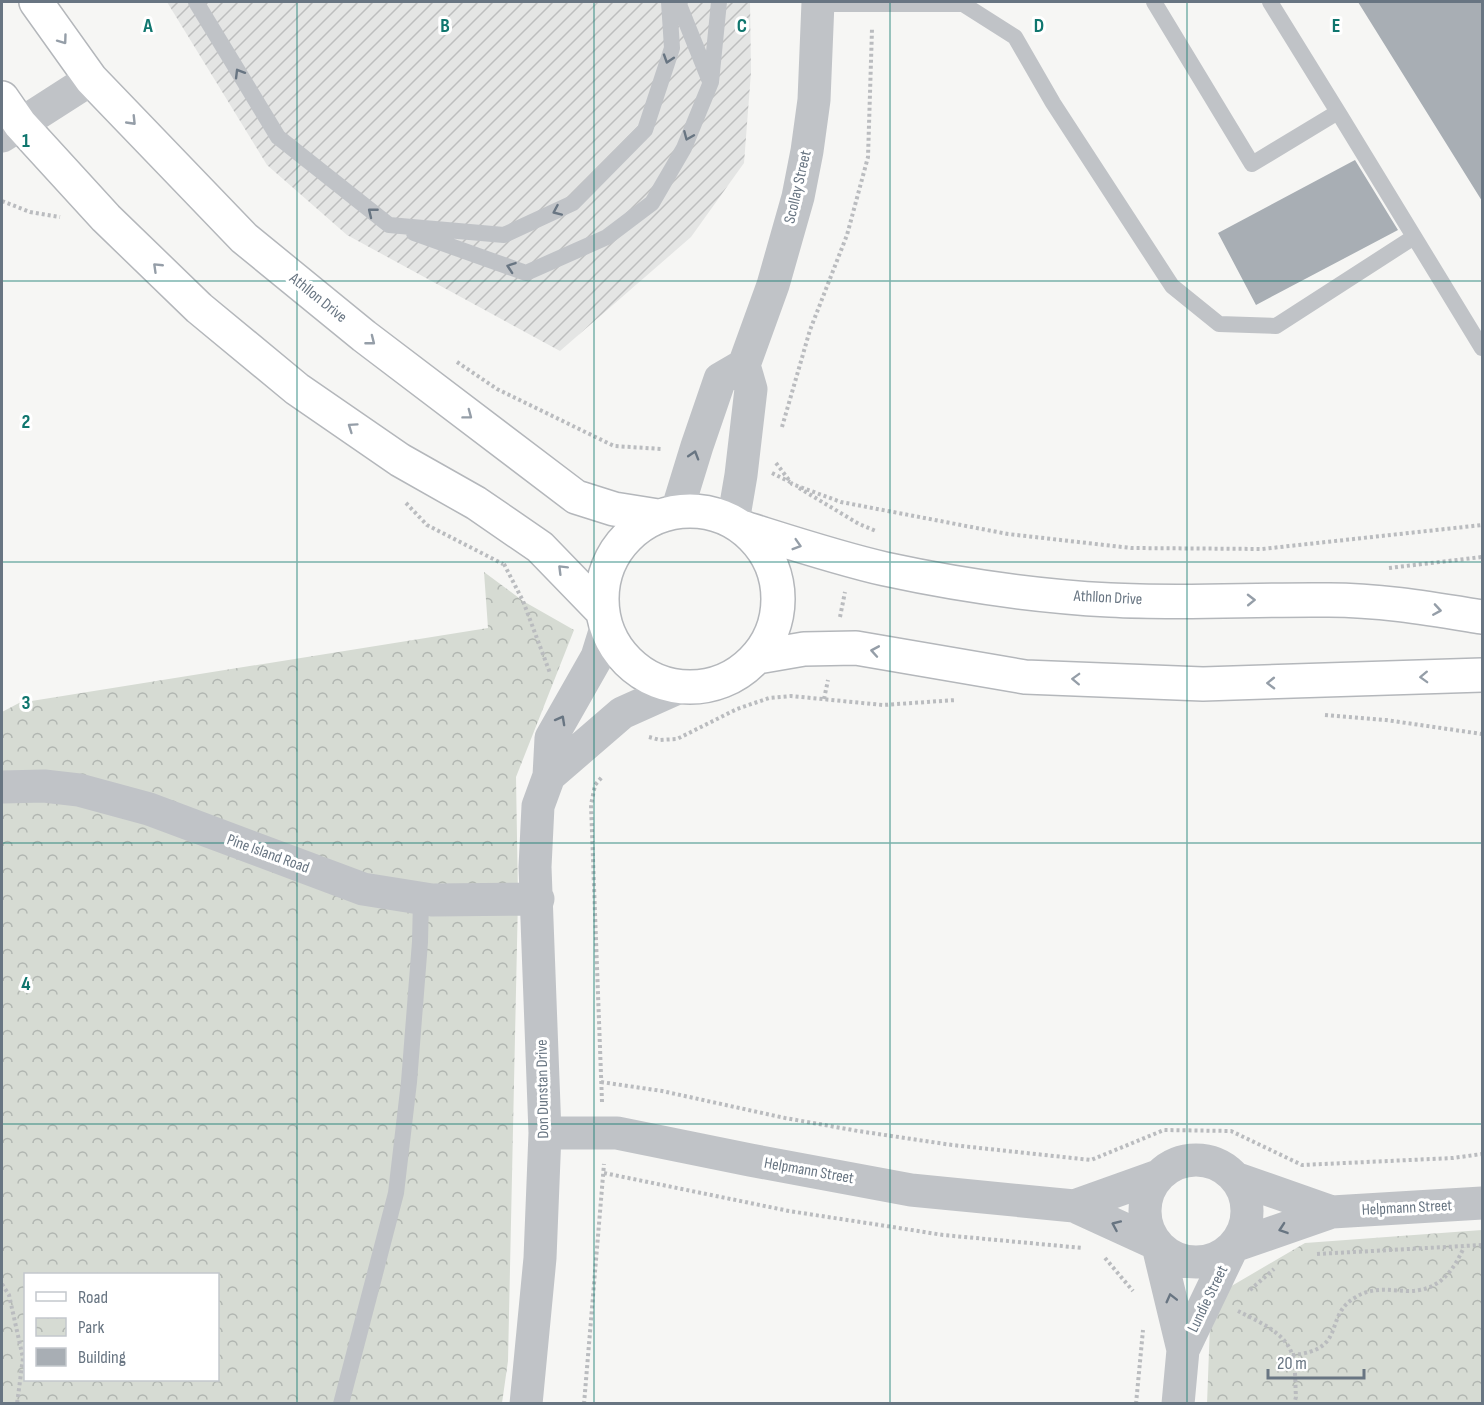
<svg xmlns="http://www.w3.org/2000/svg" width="1484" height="1405" font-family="'Sofia Sans Condensed',sans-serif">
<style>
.industrial{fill:url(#industrial-furrows)}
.park{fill:url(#park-crowns);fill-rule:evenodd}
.building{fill:#a8aeb4}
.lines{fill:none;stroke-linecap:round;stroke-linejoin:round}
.primary-casing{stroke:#b4b7bb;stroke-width:36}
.path{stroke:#babcbf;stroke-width:4;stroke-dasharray:3 3;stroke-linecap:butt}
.service{stroke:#c0c3c7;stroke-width:16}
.minor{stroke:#c0c3c7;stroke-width:33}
.primary{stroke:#fff;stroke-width:33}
.oneway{stroke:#959ea8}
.oneway2{stroke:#687582}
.grid{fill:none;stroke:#0f766e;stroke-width:1.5;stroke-opacity:0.55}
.labels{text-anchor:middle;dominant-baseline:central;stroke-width:6;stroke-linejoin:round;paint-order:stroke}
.street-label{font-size:16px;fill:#687582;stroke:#fff}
.grid-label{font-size:20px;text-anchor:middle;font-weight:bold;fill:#0f766e;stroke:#fff;stroke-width:6;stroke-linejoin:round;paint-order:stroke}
</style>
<defs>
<pattern id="industrial-furrows" width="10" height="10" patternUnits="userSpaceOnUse" patternTransform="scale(1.5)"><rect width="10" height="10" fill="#e4e5e4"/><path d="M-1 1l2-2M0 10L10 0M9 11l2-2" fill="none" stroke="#bdbebe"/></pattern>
<pattern id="park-crowns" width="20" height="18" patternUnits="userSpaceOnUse" patternTransform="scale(1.5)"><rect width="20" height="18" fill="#d6dbd3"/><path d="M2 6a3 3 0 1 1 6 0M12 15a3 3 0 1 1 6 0" fill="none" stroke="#b1b6b1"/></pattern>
</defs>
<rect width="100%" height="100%" fill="#f6f6f4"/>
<path class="industrial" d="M 167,2 L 750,2 L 751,72 L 744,163 L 691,237 L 560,351 L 347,235 L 267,165 Z"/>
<path class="park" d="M 484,572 L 523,601 L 574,630 L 516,777 L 518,898 L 508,1361 L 502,1403 L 2,1404 L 2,712 L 19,703 L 488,628 ZM 26,1274 L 218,1274 L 218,1380 L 26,1380 Z
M 1482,1230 L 1482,1403 L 1207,1404 L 1211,1298 L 1305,1243 Z"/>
<path class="building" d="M 1358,2 L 1482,2 L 1482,201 Z
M 1355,160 L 1398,230 L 1256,305 L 1218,233 Z"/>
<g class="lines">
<g class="primary-casing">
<path id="primary" d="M 36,2 L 91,79 L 244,238 L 364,336 L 576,497 L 614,509 L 658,516
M 2,98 L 20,124 L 106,218 L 199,308 L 297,389 L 400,460 L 476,503 L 540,547 L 602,611
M602 599a88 88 0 1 1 176 0a88 88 0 1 1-176 0Z
M 741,527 C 789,542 837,558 885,569 C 959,585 1035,596 1110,600 C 1183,604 1256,599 1329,600 C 1381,600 1432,609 1482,617
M 758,657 L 804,649 L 856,648 L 1025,677 L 1203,684 L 1482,675"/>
</g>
<path class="path" d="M 2,201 L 30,212 L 60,217
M 457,362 L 497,389 L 614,446 L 662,449
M 782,427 L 810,330 L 847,235 L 868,157 L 872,29
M 776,463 L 792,484 L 841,502 L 1008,534 L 1131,548 L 1262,549 L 1482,525
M 772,473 L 790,482
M 799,488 L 859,524 L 876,531
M 406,503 L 427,525 L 503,564
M 504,564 L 523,601 L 550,673
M 1389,568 L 1482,557
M 840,617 L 845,592
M 824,699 L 828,680
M 1325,715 L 1386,720 L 1482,734
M 649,737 L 660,740 L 677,739 L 737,709 L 769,698 L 791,696 L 883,705 L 956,700
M 601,1082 L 662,1091 L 785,1118 L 858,1131 L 952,1145 L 1091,1160 L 1164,1130 L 1231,1131 L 1302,1165 L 1453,1158 L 1482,1154
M 602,1102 L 591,805 L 595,785 L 602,777
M 604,1173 L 789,1211 L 899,1228 L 943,1235 L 1083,1248
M 1317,1254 L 1482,1245
M 1105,1258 L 1133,1291
M 2,1284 L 9,1295 L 23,1358 L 17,1404
M 1250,1290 L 1274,1269
M 1238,1311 C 1257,1321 1285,1332 1292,1354 C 1296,1367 1295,1384 1296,1397 L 1294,1404
M 1292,1355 C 1349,1350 1322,1316 1356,1297 C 1372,1287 1388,1290 1406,1291 C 1437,1292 1452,1274 1464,1247
M 584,1404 L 604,1164
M 1136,1404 L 1143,1330"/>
<path class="service" d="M 196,2 L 278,137 L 389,225 L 504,235 L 573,203 L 645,130 L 672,48 L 669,2
M 678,2 L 709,79
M 1154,2 L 1252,164 L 1338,112 L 1270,2
M 818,4 L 963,4 L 1015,37 L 1053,103 L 1172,286 L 1219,324 L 1276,326 L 1414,237
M 1338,112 L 1482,348
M 414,233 L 526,273 L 607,237 L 652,203 L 684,148 L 711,82 L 719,2
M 341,1404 L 396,1193 L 409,1082 L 420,942 L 421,899"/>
<path class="minor" d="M 2,136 L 91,79
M 677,511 L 697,446 L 720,379 L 744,365
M 733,522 L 741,475 L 751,389 L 744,365 L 773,285 L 798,197 L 807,151 L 814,100 L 818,2
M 549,776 L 622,713 L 680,687
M 2,787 L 44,786 L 79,790 L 149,809 L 363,889 L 432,900 L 538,899
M 545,1133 L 617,1133 L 750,1160 L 911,1190 L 1074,1206 L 1157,1244
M1145 1211a51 51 0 1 1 102 0a51 51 0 1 1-102 0Z
M 1235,1178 L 1332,1212
M 1074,1206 L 1158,1176
M 1158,1246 L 1183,1350 L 1178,1404
M 1234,1246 L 1332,1212 L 1482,1203
M 1183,1350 L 1232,1248
M 526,1404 L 540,1258 L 545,1133 L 535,867 L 538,806 L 549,776 L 551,738 L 597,657 L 606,628"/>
<use href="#primary" class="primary"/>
</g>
<defs><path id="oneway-chevron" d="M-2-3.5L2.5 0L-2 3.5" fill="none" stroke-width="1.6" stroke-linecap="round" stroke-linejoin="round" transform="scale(1.5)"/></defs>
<g class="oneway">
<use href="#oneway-chevron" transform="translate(63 40) rotate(54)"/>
<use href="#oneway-chevron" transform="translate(132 121) rotate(46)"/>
<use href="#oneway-chevron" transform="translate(157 267) rotate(-136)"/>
<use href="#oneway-chevron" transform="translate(371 341) rotate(38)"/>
<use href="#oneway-chevron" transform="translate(468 415) rotate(37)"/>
<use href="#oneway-chevron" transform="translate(352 427) rotate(-145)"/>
<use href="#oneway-chevron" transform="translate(797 545) rotate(17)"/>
<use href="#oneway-chevron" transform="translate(562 569) rotate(-135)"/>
<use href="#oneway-chevron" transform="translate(1251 600) rotate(-1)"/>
<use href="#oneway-chevron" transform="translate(1437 610) rotate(9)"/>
<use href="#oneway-chevron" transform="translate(875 651) rotate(-170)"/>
<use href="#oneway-chevron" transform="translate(1424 677) rotate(178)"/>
<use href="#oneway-chevron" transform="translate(1076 679) rotate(-178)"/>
<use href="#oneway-chevron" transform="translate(1271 683) rotate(179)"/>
</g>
<g class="oneway2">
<use href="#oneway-chevron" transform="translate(668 59) rotate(108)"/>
<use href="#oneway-chevron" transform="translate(239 73) rotate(-121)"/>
<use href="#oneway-chevron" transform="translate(688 136) rotate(113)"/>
<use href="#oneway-chevron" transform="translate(557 211) rotate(156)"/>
<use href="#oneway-chevron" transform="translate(372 212) rotate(-141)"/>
<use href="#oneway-chevron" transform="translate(511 267) rotate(-161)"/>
<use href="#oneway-chevron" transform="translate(694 455) rotate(-73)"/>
<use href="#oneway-chevron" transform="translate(561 720) rotate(-61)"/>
<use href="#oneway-chevron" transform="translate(1116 1225) rotate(-156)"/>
<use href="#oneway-chevron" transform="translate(1283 1229) rotate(161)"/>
<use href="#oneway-chevron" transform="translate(1171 1298) rotate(-104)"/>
</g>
<path class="grid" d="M 297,2 L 297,1404M 594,2 L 594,1404M 890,2 L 890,1404M 1187,2 L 1187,1404M 2,281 L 1482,281M 2,562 L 1482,562M 2,843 L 1482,843M 2,1124 L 1482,1124"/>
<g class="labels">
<g class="street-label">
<text transform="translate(798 187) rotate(-77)">Scollay Street</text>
<text transform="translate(318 298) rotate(39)">Athllon Drive</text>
<text transform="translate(1108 598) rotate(3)">Athllon Drive</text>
<text transform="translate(268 854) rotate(20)">Pine Island Road</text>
<text transform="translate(543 1089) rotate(-91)">Don Dunstan Drive</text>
<text transform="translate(809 1171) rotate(10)">Helpmann Street</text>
<text transform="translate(1407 1208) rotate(-3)">Helpmann Street</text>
<text transform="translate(1208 1299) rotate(-64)">Lundie Street</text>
</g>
</g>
<g class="grid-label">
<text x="148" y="32">A</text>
<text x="445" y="32">B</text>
<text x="742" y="32">C</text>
<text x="1039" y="32">D</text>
<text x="1336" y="32">E</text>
<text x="26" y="147">1</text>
<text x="26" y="428">2</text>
<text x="26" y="709">3</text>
<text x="26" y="990">4</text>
</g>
<rect width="1484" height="1405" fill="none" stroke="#687582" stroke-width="6"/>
<rect x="24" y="1273" width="195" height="108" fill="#ffffff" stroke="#c3c8cd" stroke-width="1.5"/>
<rect x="36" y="1292" width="30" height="9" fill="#ffffff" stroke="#c3c8cd" stroke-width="1.5"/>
<text x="78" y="1303" font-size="18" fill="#687582">Road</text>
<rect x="36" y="1318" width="30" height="18" fill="url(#park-crowns)" stroke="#c3c8cd" stroke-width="1.5"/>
<text x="78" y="1333" font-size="18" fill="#687582">Park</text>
<rect x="36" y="1348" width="30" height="18" fill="#a8aeb4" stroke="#c3c8cd" stroke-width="1.5"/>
<text x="78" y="1363" font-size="18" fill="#687582">Building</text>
<path d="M1268 1369v9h96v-9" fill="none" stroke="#687582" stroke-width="3"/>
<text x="1277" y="1369" font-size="18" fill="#687582" stroke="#ffffff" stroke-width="4.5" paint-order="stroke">20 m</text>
</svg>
